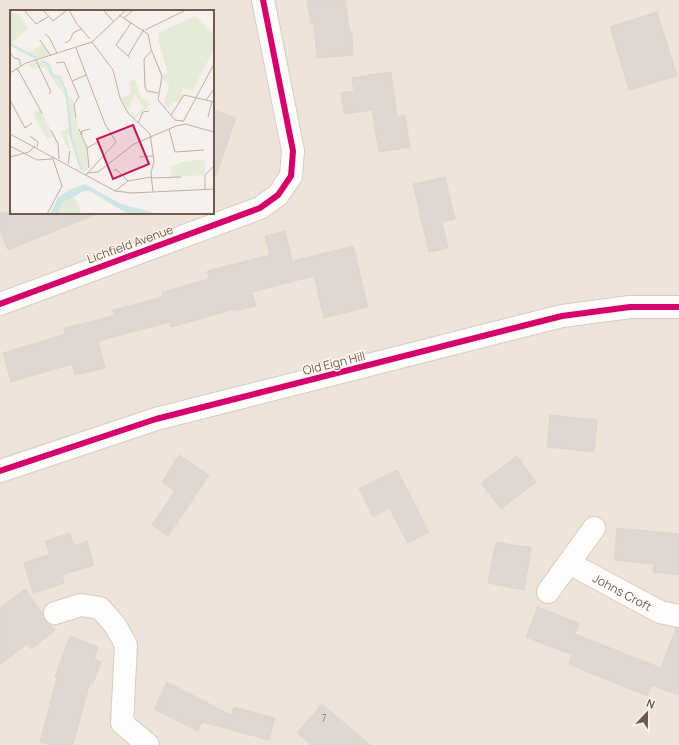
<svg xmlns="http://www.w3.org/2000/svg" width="679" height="745" font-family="Manrope,sans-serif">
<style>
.residential{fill:#eee4da;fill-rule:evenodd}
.building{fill:#dfd7d2;stroke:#ded5cf}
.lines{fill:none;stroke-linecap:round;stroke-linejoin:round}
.minor-casing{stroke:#d3cdc7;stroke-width:24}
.minor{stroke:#fefdfc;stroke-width:22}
.cycleway-casing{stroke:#fdf7ee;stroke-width:8}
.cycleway{stroke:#d6006c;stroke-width:6}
.labels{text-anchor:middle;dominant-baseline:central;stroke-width:3;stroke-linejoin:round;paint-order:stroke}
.number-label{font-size:10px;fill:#907b72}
.street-label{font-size:12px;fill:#72594e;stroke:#fdf7ee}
.inset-river{fill:none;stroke:#cfe4e5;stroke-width:2}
.inset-road{fill:none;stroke:#bdafa8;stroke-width:1}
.view{fill:#c2185b;fill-opacity:0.15;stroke:#c2185b;stroke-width:2}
.inset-edge{fill:none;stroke:#72594e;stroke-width:2}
</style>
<rect width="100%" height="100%" fill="#f6f1ec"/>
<path class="residential" d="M 0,0 L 679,0 L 679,745 L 0,745 ZM 11,11 L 213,11 L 213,213 L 11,213 Z"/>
<path class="building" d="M 307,0 L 345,0 L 350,32 L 352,32 L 353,55 L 317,58 L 314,24 L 311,24 Z
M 657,12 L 677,76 L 629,90 L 610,27 Z
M 391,72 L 397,117 L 405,115 L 410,147 L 379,152 L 372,110 L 344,114 L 341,93 L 354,91 L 352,78 Z
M 213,110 L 236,118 L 216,176 L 213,175 Z
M 445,177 L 455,219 L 442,222 L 448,248 L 429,252 L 413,184 Z
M 0,213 L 96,213 L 96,214 L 8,250 L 0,231 Z
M 285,231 L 292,261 L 353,246 L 368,307 L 324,318 L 314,276 L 252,292 L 256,306 L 235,311 L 235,309 L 171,327 L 170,322 L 98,341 L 105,368 L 75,375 L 72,364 L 11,382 L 3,353 L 65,334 L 64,328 L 114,316 L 113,310 L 163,297 L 162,292 L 209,279 L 207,271 L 270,255 L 265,236 Z
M 550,415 L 597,420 L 594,452 L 547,447 Z
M 179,455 L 209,475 L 168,536 L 152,525 L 175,491 L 162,482 Z
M 517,456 L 536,482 L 501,509 L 481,483 Z
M 397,470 L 429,532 L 408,543 L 389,508 L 373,517 L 359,489 Z
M 617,528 L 679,534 L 679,575 L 653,572 L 654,564 L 614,560 Z
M 70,533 L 74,546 L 87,541 L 94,565 L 62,575 L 64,583 L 33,593 L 24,563 L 50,554 L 45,541 Z
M 496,542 L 531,548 L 524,590 L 488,583 Z
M 25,589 L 43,614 L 46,622 L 51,625 L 55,630 L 31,649 L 27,644 L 0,665 L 0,608 Z
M 538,607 L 579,623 L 575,634 L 661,668 L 676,628 L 679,628 L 679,695 L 652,685 L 647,696 L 569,664 L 572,655 L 526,637 Z
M 70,636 L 98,647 L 94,659 L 101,662 L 93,683 L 90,682 L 73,745 L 51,745 L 40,742 L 57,678 L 55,677 Z
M 167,682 L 231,715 L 234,707 L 275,718 L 269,740 L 202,722 L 198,731 L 154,709 Z
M 322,704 L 370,745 L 311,745 L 297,733 Z"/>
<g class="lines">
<g class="minor-casing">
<g id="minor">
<path d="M 0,304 L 260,208 L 278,195 L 291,176 L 293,151 L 263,0"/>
<path d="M 0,471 L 156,419 L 562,316 L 630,307 L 679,307"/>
<path id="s1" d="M 569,563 L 660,612 L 679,616"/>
<path d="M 548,592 L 594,528"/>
<path d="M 55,613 L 81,605 L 100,608 L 115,625 L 126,645 L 122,723 L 148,745"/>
</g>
</g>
<use href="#minor" class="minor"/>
<g class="cycleway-casing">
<path id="cycleway" d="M 0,304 L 260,208 L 278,195 L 291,176 L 293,151 L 263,0
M 0,471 L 156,419 L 562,316 L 630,307 L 679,307"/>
</g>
<use href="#cycleway" class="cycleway"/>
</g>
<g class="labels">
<g class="number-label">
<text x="324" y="718">7</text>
</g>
<g class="street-label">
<text transform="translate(130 244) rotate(-20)">Lichfield Avenue</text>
<text transform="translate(334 363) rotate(-14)">Old Eign Hill</text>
<text stroke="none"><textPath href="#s1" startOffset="61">Johns Croft</textPath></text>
</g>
</g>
<g transform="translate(10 10)">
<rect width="204" height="204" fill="#f6f1ec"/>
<path d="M 0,0 L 9,5 L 18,18 L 1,34 ZM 185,6 L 204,25 L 204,39 L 183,80 L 173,78 L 173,86 L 169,93 L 165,91 L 155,100 L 153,97 L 159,77 L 158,73 L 153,70 L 153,65 L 158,63 L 148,30 L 148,23 ZM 33,34 L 39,45 L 25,49 L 17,44 ZM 31,51 L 39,55 L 42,65 L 50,67 L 57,86 L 62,87 L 70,124 L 76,137 L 78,158 L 75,162 L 71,159 L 59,124 L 57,125 L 60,138 L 58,139 L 50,122 L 59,118 L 56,88 L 35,57 L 23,59 L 17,54 ZM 125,69 L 131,89 L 137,90 L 141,94 L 125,109 L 111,88 L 121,84 L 119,72 ZM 126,85 L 133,97 L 125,106 L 120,100 L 122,89 ZM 30,99 L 44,126 L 37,129 L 23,104 ZM 195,149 L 195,165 L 162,167 L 160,157 L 172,152 ZM 64,186 L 72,204 L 48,204 L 52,193 Z" fill="#e4ecd8" fill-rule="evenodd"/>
<path d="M 75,174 L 111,194 L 149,204 L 118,204 L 80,181 L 74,181 L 52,193 L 48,204 L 40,204 L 48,188 L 59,180 Z" fill="#cfe4e5"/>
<path class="inset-river" d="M 0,34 L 26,48M 32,51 L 39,55 L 42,65 L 50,67 L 56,81 L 61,127 L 71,159"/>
<path class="inset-road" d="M 14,0 L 26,14 L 38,7M 33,0 L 43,11 L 57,0M 59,0 L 67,14 L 80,29M 93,0 L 103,11M 109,5 L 138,24 L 141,39 L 152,66 L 148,90 L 165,110 L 173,111M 114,8 L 123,0M 135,20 L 176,0M 35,24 L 39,27 L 47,43M 30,30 L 41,46M 82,32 L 103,60 L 110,88 L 118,103 L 140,124 L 144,151 L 141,163 L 143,182M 55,33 L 60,30 L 63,23 L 71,19M 66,38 L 95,114 L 106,132 L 76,165M 141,41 L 134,49 L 135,77 L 137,81 L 148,83M 0,42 L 4,48 L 9,49 L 11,56M 118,46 L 134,19M 120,48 L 106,35 L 121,13M 26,50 L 41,82 L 39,84M 46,53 L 54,52 L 62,71M 7,58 L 32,103M 0,63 L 16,53 L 82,32 L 116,0M 0,90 L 15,118 L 22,113M 196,90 L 204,79M 161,105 L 174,85 L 204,92M 198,107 L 202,91M 66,108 L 64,94 L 69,87 L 62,71 L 76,65M 173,112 L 204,54M 128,113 L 133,102 L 139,101M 69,119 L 77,138 L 79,158M 159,119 L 165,142 L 194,140M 41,120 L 48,134 L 49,149M 0,124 L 105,181 L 122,183 L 204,179M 71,125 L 72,121 L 80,119M 20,126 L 28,132 L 27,137M 0,136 L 27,150 L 42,149M 77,138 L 88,132M 0,147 L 19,142 L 25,136M 129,147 L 143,146M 58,154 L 60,141M 103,160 L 107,160 L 118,171M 77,163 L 88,162 L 124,134 L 166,116 L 175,114 L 204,122M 141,168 L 171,167M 195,179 L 195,165 L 204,156M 105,181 L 118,171 L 141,167M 37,204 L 52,176 L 42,146"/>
<path class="view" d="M 123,115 L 139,154 L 103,169 L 87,129 Z"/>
<rect width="204" height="204" class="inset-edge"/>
</g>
<g transform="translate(647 713) rotate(22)" stroke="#fdf7ee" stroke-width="3" paint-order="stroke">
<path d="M0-3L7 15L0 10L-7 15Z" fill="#72594e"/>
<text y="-6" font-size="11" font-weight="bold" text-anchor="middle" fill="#72594e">N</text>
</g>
</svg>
